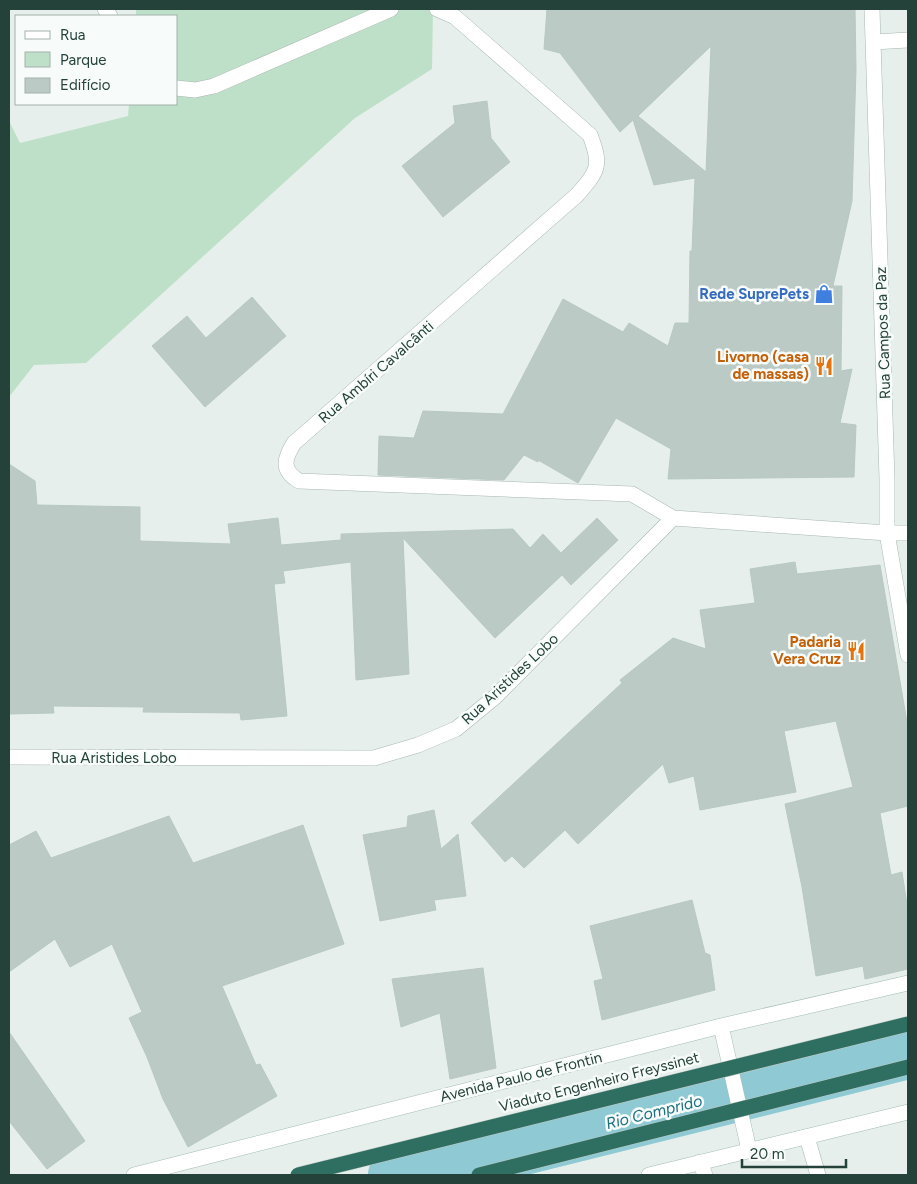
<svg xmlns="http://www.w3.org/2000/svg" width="917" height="1184" font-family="Figtree,sans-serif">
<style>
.green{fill:#bfe0c8}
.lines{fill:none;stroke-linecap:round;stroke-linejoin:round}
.river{stroke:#8ec9d4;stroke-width:62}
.building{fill:#bbcac4;stroke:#b8c9c2;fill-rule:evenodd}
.lane-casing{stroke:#a8b8b2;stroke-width:16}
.street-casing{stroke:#a8b8b2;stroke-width:16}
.secondary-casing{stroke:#a4bbb3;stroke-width:16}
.lane{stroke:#fff;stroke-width:15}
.street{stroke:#fff;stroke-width:15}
.secondary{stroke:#fff;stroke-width:15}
.highway-bridge-casing{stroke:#c2cac8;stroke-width:16;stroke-linecap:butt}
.highway-bridge{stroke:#2f6f62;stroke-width:15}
.labels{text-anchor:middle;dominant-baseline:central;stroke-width:5;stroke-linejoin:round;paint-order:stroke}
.shop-label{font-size:15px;font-weight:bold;fill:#366cbe;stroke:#f7fbf9;text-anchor:end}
.street-label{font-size:15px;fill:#24423a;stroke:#f7fbf9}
.food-label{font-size:15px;font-weight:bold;fill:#c56008;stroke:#f7fbf9;text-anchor:end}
.water-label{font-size:16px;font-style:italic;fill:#1c6f80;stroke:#f7fbf9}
</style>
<rect width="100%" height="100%" fill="#e6efeb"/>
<path class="green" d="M 136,9 L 433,9 L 432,69 L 355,118 L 86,363 L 34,365 L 9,397 L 9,121 L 20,143 L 128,116 L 129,104 L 176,104 L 176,16 L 136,16 Z"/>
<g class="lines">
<path class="river" d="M 399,1175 L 908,1048"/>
</g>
<path class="building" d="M 547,9 L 855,9 L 856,69 L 852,201 L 833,286 L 842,286 L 841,371 L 852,369 L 840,423 L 856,425 L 854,477 L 668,479 L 671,449 L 616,418 L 578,483 L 538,460 L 538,462 L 524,455 L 504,480 L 378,475 L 379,436 L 414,438 L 423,411 L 503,414 L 563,299 L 623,332 L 629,323 L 668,346 L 675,323 L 689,323 L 690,251 L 692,251 L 695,178 L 654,185 L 633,120 L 620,132 L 560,53 L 544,49 ZM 711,46 L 706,172 L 638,116 Z
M 487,101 L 491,138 L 510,162 L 443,217 L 402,166 L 455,123 L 453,106 Z
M 252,297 L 286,336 L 205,407 L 152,346 L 187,316 L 206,338 Z
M 9,464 L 35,481 L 37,505 L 140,507 L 140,541 L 231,544 L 228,524 L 278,518 L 281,545 L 341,540 L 341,534 L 513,529 L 530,548 L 543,534 L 561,553 L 597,518 L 618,540 L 571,585 L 562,575 L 495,638 L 403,538 L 409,674 L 356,680 L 351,562 L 283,571 L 285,583 L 274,584 L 287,716 L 241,720 L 240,713 L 143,712 L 144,707 L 53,706 L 54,713 L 9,714 Z
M 795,562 L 797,574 L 880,565 L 908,728 L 908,806 L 880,813 L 891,875 L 902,872 L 908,911 L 908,969 L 865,979 L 863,966 L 816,976 L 802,887 L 785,804 L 853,787 L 836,721 L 784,731 L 796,792 L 700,810 L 694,776 L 669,783 L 663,764 L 578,844 L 565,830 L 524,868 L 512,856 L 505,862 L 471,823 L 622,683 L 620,680 L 673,638 L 706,649 L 700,610 L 755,603 L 750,569 Z
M 434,810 L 441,849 L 458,834 L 466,896 L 434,900 L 436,910 L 380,921 L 363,835 L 407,827 L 408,816 Z
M 169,816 L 193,863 L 303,825 L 344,944 L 222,986 L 256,1065 L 260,1064 L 277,1096 L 188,1147 L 163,1099 L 147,1057 L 129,1018 L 142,1012 L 112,944 L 70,967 L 55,939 L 9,972 L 9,845 L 36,831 L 51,858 Z
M 692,900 L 705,953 L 710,955 L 715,990 L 602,1020 L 594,981 L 603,979 L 590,926 Z
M 483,968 L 496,1068 L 450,1079 L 440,1013 L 401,1027 L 392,979 Z
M 9,1032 L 85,1141 L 47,1169 L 9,1121 Z"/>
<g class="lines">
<g class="lane-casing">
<path id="lane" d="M 807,1137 L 818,1175
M 700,1162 L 705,1175"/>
</g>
<g class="street-casing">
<path id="street" d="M 105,9 L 110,16
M 437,9 L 455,17 L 590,135 C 602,166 598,171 577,195 L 294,443 C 284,459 281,470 299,481 L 632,494 L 673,518
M 872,9 L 887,479 L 887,533 L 908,655
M 873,42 L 908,40
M 176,88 L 195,90 L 214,86 L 391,9
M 9,757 L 374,758 L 418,745 L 456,729 L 495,697 L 673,518 L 887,533 L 908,533"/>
</g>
<g class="secondary-casing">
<path id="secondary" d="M 721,1026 L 749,1150
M 134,1175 L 721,1026 L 908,983
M 649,1175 L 908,1112"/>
</g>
<use href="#lane" class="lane"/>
<use href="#street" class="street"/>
<use href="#secondary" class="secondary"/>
<g class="highway-bridge-casing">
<path id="highway-bridge" d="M 298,1175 L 908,1024
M 479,1175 L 908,1067"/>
</g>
<use href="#highway-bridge" class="highway-bridge"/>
</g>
<defs>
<g id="shop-bare" transform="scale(1.5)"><path d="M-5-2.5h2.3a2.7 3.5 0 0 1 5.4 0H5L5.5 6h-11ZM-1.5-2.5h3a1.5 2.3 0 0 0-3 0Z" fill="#3f7fe0" stroke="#f7fbf9" stroke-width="2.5" paint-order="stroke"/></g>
<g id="restaurant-bare" transform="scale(1.5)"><path d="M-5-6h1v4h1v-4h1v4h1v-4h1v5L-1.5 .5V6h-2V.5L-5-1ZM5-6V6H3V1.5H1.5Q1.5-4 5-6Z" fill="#e8710a" stroke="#f7fbf9" stroke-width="2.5" paint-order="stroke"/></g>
</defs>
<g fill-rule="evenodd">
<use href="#shop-bare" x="824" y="294"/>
<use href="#restaurant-bare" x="824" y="366"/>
<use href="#restaurant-bare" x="856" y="651"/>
</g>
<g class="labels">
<g class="shop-label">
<text x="809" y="294">Rede SuprePets</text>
</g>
<g class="street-label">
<text transform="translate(883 333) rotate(-92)">Rua Campos da Paz</text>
<text transform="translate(376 372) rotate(-41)">Rua Ambíri Cavalcânti</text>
<text transform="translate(510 679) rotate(-43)">Rua Aristides Lobo</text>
<text x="114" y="758">Rua Aristides Lobo</text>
<text transform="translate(521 1077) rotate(-14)">Avenida Paulo de Frontin</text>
<text transform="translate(599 1082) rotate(-14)">Viaduto Engenheiro Freyssinet</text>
</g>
<g class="food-label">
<text x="809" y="357">Livorno (casa<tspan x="809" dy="17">de massas)</tspan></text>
<text x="841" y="642">Padaria<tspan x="841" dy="17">Vera Cruz</tspan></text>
</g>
<g class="water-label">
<text transform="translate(654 1112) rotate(-14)">Rio Comprido</text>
</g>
</g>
<rect width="917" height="1184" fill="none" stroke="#24423a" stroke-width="20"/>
<rect x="15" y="15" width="162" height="90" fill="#f7fbf9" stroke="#a3b1ad"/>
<rect x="25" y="31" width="25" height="8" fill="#ffffff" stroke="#a3b1ad"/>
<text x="60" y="40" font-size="15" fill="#24423a">Rua</text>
<rect x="25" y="52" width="25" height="15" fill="#bfe0c8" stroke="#a3b1ad"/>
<text x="60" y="65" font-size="15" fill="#24423a">Parque</text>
<rect x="25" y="78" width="25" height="15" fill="#bbcac4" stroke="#a3b1ad"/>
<text x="60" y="90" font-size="15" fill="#24423a">Edifício</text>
<path d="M742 1159v8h104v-8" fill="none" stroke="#24423a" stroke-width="2.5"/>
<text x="750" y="1159" font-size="15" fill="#24423a" stroke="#f7fbf9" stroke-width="4" paint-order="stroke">20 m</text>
</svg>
